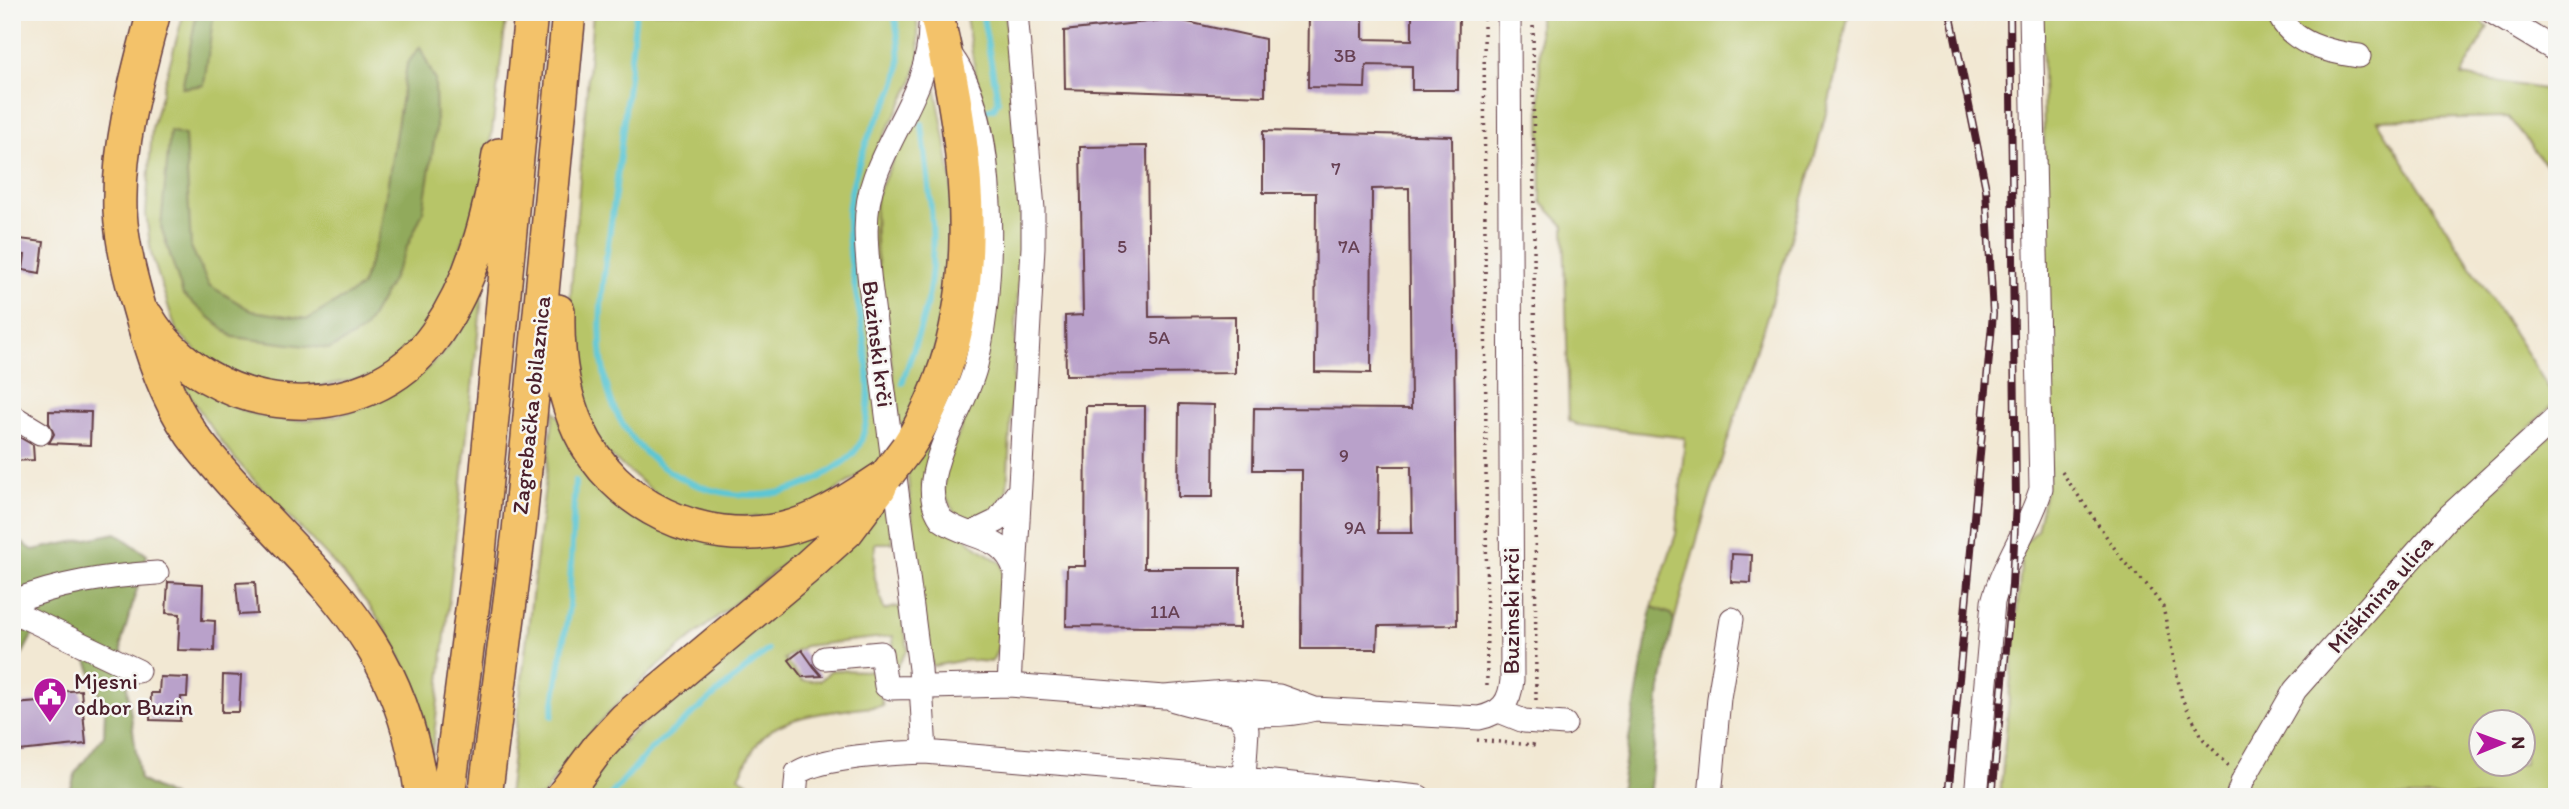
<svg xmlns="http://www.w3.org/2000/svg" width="2569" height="809" font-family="Itim,sans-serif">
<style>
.green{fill:#b7c568;stroke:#80724a;stroke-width:2;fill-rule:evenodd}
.forest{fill:#91aa5c;stroke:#6e6444;stroke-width:2}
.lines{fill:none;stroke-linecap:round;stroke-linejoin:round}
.stream{stroke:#5bc6d4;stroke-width:6}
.building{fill:#b9a1ca;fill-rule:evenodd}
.minor-casing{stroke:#633d44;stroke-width:25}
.highway-casing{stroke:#633d44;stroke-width:36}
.path{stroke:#633d44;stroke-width:3.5;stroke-dasharray:2 5;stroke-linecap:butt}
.minor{stroke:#fff;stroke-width:23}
.highway{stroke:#f3c26a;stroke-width:33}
.rail-casing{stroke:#4a1f2b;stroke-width:8}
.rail{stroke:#f6f6f2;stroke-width:5;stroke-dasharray:16;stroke-linecap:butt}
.highway-bridge-casing{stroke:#633d44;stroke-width:36;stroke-linecap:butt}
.highway-bridge{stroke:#f3c26a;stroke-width:33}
.labels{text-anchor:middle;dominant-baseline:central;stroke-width:5;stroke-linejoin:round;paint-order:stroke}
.number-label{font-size:19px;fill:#664053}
.street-label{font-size:23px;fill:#4a1f2b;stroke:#f6f6f2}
.poi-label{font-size:23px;fill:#4a1f2b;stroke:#f6f6f2;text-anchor:start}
</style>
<rect width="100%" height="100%" fill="#f6f6f2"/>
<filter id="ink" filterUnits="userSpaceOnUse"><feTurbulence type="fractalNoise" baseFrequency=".0143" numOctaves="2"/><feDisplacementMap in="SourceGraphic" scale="14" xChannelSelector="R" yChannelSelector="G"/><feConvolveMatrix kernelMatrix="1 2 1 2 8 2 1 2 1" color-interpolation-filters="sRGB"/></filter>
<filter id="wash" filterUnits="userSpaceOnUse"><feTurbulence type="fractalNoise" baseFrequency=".00686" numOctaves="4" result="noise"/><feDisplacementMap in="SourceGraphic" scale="28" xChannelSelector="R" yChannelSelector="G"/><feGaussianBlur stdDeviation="1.57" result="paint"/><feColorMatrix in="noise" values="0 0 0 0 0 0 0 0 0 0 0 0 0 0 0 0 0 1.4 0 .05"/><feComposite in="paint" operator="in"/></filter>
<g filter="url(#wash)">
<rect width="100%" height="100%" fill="#f2e8d3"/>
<path class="green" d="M 184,12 L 507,12 L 487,171 L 437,318 L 384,374 L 277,394 L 210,366 L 176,330 L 151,253 L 146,214 L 152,128 Z
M 593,12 L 916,12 L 920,54 L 912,84 L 873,156 L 884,458 L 794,519 L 679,513 L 596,444 L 570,365 L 568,328 Z
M 965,12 L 1005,12 L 1022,222 L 1007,490 L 993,513 L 981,518 L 967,519 L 955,514 L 944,493 L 945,468 L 978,386 L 994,181 Z
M 1539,12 L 1849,12 C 1808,220 1728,418 1674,622 L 1671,614 L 1652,607 L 1676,534 L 1685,438 L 1577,425 L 1569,420 L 1564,226 L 1541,202 Z
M 2042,12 L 2467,12 L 2488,27 L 2461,76 L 2557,91 L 2557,179 L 2508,117 L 2377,120 L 2557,401 L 2383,569 L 2398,581 L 2557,429 L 2557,797 L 2000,797 L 2023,544 L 2037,531 L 2049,471 ZM 2482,722 L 2524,722 L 2524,764 L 2482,764 Z
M 931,77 L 934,79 C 940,112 947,146 951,179 C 959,265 942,357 901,433 L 874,233 L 876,197 Z
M 483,288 L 432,755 C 421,706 406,658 377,617 C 336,558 281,513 235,459 C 212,431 193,402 175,371 C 196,383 218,400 240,409 C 311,438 396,406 444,351 C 460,333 467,305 483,288 Z
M 969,329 L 966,369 L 922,485 L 971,543 L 1001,563 C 1007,583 1004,647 991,662 L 965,660 L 933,666 L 925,642 L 907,469 Z
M 554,410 L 612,498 L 821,533 C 725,616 611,686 543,797 L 508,797 Z
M 886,501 L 893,543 L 875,543 L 874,575 L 884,610 L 900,606 L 908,649 L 890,678 C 887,665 895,651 893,636 L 805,646 L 784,659 L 803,681 L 821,680 L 831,670 L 874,671 L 883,706 C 849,710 791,712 765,735 C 754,744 746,764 739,777 L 748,783 L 747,797 L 574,797 L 591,771 Z"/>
<path class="forest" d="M 197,12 L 214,12 L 204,85 L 182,88 Z
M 420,47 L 435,80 L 436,129 L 423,212 L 391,282 L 364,330 L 330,349 L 233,337 L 183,295 L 161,227 L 170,131 L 185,135 L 191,247 L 209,285 L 252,311 L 308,319 L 361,287 L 380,232 L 407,64 Z
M 116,533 L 147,555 L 121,644 L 140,780 L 173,797 L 68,797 L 76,772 L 104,735 L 105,710 L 85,655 L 35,630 L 12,674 L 12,536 L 33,550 Z
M 1652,607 L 1671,614 L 1674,622 L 1660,689 L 1649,797 L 1619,797 Z"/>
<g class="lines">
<path class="stream" d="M 636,12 C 629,73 623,134 615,194 C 607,258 590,331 609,394 C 637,484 750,524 829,472 C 841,464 856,455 861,441 C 885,376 845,283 848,214 C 850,186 860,157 871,131 C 881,111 896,93 899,69 C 901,50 897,31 894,12
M 982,12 L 998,101 L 994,108 L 987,110
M 902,383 C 910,359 919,335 925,311 C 941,249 928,186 922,124
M 552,716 L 569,606 L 575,481
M 609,797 L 650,750 L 768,650"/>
</g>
<g id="blocks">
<path class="building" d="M 1309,12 L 1363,12 L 1363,39 L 1412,40 L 1412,12 L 1459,12 L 1458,90 L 1412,90 L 1412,66 L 1366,65 L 1365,88 L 1308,87 Z
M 1174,19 L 1265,39 L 1265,96 L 1065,89 L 1064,31 Z
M 1263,131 L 1452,136 L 1457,625 L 1378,626 L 1377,649 L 1301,649 L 1302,470 L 1253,470 L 1254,408 L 1411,409 L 1409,188 L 1372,189 L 1371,373 L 1315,372 L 1316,193 L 1263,193 ZM 1379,466 L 1411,466 L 1412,533 L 1378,533 Z
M 1147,146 L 1149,317 L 1235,316 L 1235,373 L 1066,375 L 1065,316 L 1083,315 L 1080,147 Z
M 12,238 L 44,242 L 40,273 L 23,270 L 25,255 L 12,254 Z
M 1179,404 L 1214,405 L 1213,497 L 1178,497 Z
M 1086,406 L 1145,406 L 1144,568 L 1240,568 L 1240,628 L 1066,626 L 1067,566 L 1085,566 Z
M 49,411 L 91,412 L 90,445 L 49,443 L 54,434 L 49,423 Z
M 12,437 L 19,437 L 33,445 L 34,460 L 12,461 Z
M 1732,554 L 1752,555 L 1751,583 L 1731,582 Z
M 168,582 L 203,584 L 202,620 L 215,621 L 214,651 L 178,650 L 180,614 L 166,613 Z
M 255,582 L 257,614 L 239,615 L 236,583 Z
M 802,650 L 814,667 L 822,676 L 802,677 L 789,660 Z
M 223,675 L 241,676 L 239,712 L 222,712 Z
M 160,677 L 188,678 L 187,697 L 181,697 L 180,721 L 150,720 L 151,693 L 159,693 Z
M 81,690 L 86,744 L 19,751 L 14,704 L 39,702 L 38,694 Z"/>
</g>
</g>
<g filter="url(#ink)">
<use href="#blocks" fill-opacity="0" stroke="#633d44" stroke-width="2"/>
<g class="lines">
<g class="minor-casing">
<path id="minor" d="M 2278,12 C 2290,44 2329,52 2359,56
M 2492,12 L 2557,51
M 930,26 C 930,85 894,124 875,177 C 862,212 866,247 870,284 L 920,669 L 925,752 L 1244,779 L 1247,730 L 1226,692
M 952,57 C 1000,122 995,288 976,365 C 966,405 939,440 933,480 C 931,494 933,508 942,520 C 969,540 1003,533 1015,570
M 12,416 L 40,433
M 972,533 L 997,521 L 1018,492
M 12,602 C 59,583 107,576 157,573
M 12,611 L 138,671
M 825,658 L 881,653 L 886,686 L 891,688 L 1009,685 L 1164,697 L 1226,692 L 1279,696 L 1315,709 L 1479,718 C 1502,713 1510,702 1512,680 L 1509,12
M 1009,685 L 1033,247 L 1033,209 L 1016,12
M 1174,700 C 1219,713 1269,721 1315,709
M 1499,711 L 1524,721 L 1565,724
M 1244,779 L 1419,797
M 795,797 L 797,773 C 822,757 894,753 925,752
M 1710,797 L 1719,698 L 1732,619
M 1976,797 L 1993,602 C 2004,561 2029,529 2041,489 L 2031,12
M 2237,797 L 2243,780 L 2295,690 L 2449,516 L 2557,417"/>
</g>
<g class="highway-casing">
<path id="highway" d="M 154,12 C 137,76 118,143 120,210 C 122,250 134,290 145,328 C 157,371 173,412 201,447 C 302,572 400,620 422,797
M 558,311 C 557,351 562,394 579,430 C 614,506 702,547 783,529 C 822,520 853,497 886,476
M 147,317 C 208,419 365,435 436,334 C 473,281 489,218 499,155
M 907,448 C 992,317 970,156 936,12
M 448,797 L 478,563 L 531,12
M 485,797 L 519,531 L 569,12
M 562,797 L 599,747 L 625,719 L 805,569 L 847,531 L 880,487"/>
</g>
<path class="path" d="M 1484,12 L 1487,691
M 1533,12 L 1536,703
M 2062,472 L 2124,562 L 2146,584 L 2163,607 L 2182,699 L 2204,740 L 2229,766
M 1477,740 L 1533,745 L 1534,742"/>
<use href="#minor" class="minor"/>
<use href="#highway" class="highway"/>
<g class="rail-casing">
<path id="rail" d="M 1948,797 L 1993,314 L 1986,189 L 1950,12
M 1992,797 L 2012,585 L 2016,501 L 2010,12"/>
</g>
<use href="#rail" class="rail"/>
<g class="highway-bridge-casing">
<path id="highway-bridge" d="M 886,476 L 907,448"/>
</g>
<use href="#highway-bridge" class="highway-bridge"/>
</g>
</g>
<defs>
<g id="civic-pin" transform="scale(1.75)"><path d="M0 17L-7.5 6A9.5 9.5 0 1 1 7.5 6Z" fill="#b5179e" stroke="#f6f6f2"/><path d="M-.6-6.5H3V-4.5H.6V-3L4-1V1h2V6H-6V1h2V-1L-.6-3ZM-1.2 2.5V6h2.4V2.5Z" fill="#fff"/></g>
</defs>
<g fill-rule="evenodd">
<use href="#civic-pin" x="50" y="694"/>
</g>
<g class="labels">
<g class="number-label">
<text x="1345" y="55">3B</text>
<text x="1336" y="168">7</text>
<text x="1122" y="246">5</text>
<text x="1349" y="246">7A</text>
<text x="1159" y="337">5A</text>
<text x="1344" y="455">9</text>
<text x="1355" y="527">9A</text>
<text x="1165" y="611">11A</text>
</g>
<g class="street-label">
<text transform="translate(878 344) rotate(83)">Buzinski krči</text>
<text transform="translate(531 405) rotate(-84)">Zagrebačka obilaznica</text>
<text transform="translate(2380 594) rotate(-49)">Miškinina ulica</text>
<text transform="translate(1511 611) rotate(-90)">Buzinski krči</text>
</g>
<g class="poi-label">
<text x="74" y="681">Mjesni<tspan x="74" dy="26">odbor Buzin</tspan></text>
</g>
</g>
<rect width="2569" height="809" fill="none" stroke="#f6f6f2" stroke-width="42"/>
<g transform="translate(2502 743) rotate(89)"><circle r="33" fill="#f6f6f2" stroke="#b1a0a2" stroke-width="2"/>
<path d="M0-5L12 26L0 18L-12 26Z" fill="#b5179e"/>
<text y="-10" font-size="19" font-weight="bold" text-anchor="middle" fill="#4a1f2b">N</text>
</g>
</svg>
